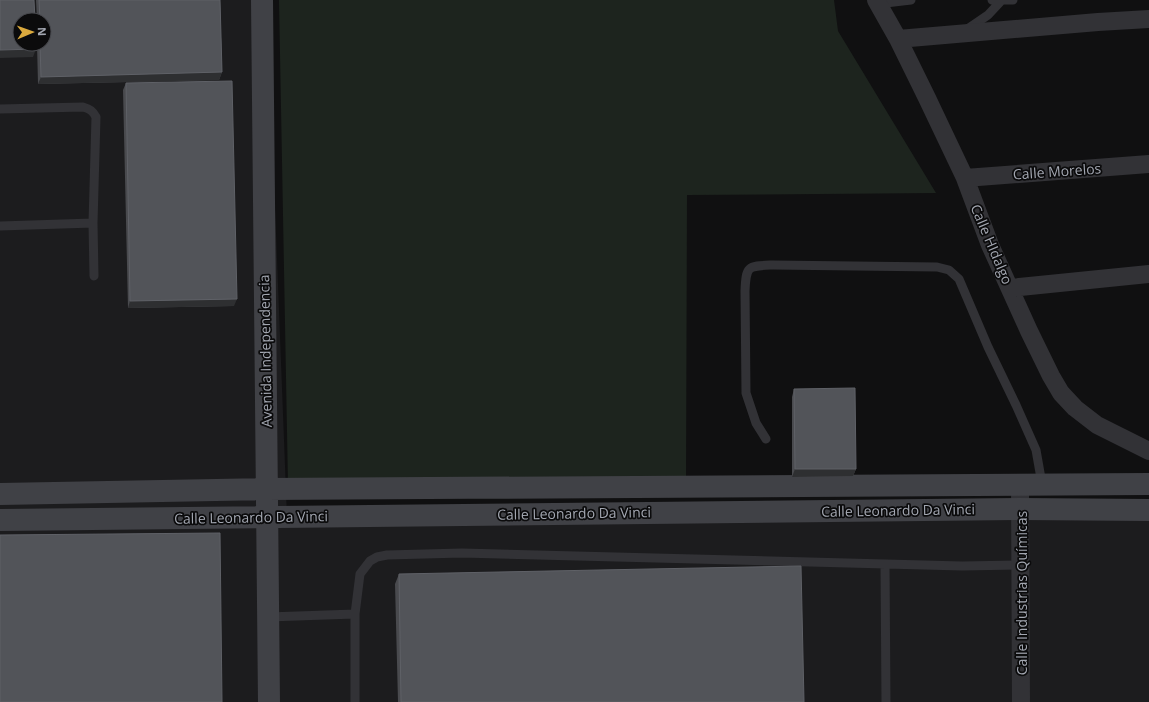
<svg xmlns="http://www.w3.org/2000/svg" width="1149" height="702" font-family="'Open Sans',sans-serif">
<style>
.built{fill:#1c1c1e;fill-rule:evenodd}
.green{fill:#1d241e}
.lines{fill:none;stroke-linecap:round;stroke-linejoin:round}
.service{stroke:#323236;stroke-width:9}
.minor{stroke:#323236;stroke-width:18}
.secondary{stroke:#404146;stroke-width:22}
.wall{fill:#494a4e}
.shaded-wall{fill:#2e2f31}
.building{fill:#525459;stroke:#5f6167}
.labels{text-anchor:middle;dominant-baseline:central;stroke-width:3.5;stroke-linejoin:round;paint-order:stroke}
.street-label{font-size:14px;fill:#a3a7b1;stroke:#0b0b0c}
</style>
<rect width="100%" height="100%" fill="#101011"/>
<path class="built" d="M 0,0 L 267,0 L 287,517 L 1149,510 L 1149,702 L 0,702 ZM 20,20 L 44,20 L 44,44 L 20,44 Z"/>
<path class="green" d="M 279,0 L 834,0 L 838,31 L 936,193 L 687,195 L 686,485 L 288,485 Z"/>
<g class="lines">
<path class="service" d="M 992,0 L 1013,0
M 877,4 L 911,0
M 966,30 L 988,15 L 1002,0
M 0,109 L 83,107 C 90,109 93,111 96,117 L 93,223 L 94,276
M 0,226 L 93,223
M 766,439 L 756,423 L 746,393 L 745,291 C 746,265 748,266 773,265 L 937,267 L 949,270 L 959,279 L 988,347 L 1016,405 L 1036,450 L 1042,484
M 885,564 L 886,702
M 268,617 L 355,614
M 355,702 L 355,614 L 360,574 L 370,561 L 377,557 L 387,555 L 462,553 L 962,566 L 1021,565"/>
<path class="minor" d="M 876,0 L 898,39 L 927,98 L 965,178 L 990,245 L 1029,331 L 1051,376 L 1061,393 L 1075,408 L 1097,425 L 1149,451
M 898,39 L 1098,22 L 1149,19
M 965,178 L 1149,164
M 1010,288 L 1149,274
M 1020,484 L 1021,702"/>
<path class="secondary" d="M 262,0 L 269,702
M 0,494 L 266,489 L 1149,484
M 0,520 L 1021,509 L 1149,510"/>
</g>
<path class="wall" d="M 36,0 L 220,0 L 222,72 L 219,80 L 38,84 L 37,44 L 44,44 L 44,20 L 37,20 Z
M 126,83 L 234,306 L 128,308 L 123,90 Z
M 794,389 L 856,469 L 853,476 L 792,477 L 792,397 Z
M 399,574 L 804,702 L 398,702 L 395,584 Z"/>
<path class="shaded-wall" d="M 36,49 L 33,57 L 0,58 L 0,50 Z
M 222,72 L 219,80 L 38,84 L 41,77 Z
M 237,299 L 234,306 L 128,308 L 130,301 Z
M 795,469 L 856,469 L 853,476 L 792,477 Z"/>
<path class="building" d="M 0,0 L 34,0 L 35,20 L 20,20 L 20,44 L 36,44 L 36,49 L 0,50 Z
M 39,0 L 220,0 L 222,72 L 41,77 L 40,44 L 44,44 L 44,20 L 40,20 Z
M 232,81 L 237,299 L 130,301 L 126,83 Z
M 855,388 L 856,469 L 795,469 L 794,389 Z
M 220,533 L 222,702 L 0,702 L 0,535 Z
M 801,566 L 804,702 L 401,702 L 399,574 Z"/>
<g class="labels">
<g class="street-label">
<text transform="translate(1057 171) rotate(-4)">Calle Morelos</text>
<text transform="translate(992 244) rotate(67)">Calle HIdalgo</text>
<text transform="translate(265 351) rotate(-91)">Avenida Independencia</text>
<text transform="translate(898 510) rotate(-1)">Calle Leonardo Da Vinci</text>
<text transform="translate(574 513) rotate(-1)">Calle Leonardo Da Vinci</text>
<text transform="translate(251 517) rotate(-1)">Calle Leonardo Da Vinci</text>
<text transform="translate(1021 593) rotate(-90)">Calle Industrias Químicas</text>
</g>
</g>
<g transform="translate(32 32) rotate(88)"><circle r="19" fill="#0b0b0c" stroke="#48494e"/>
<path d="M0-3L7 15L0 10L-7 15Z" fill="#dbaa3e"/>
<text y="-6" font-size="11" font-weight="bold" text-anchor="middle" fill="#a3a7b1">N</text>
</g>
</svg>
